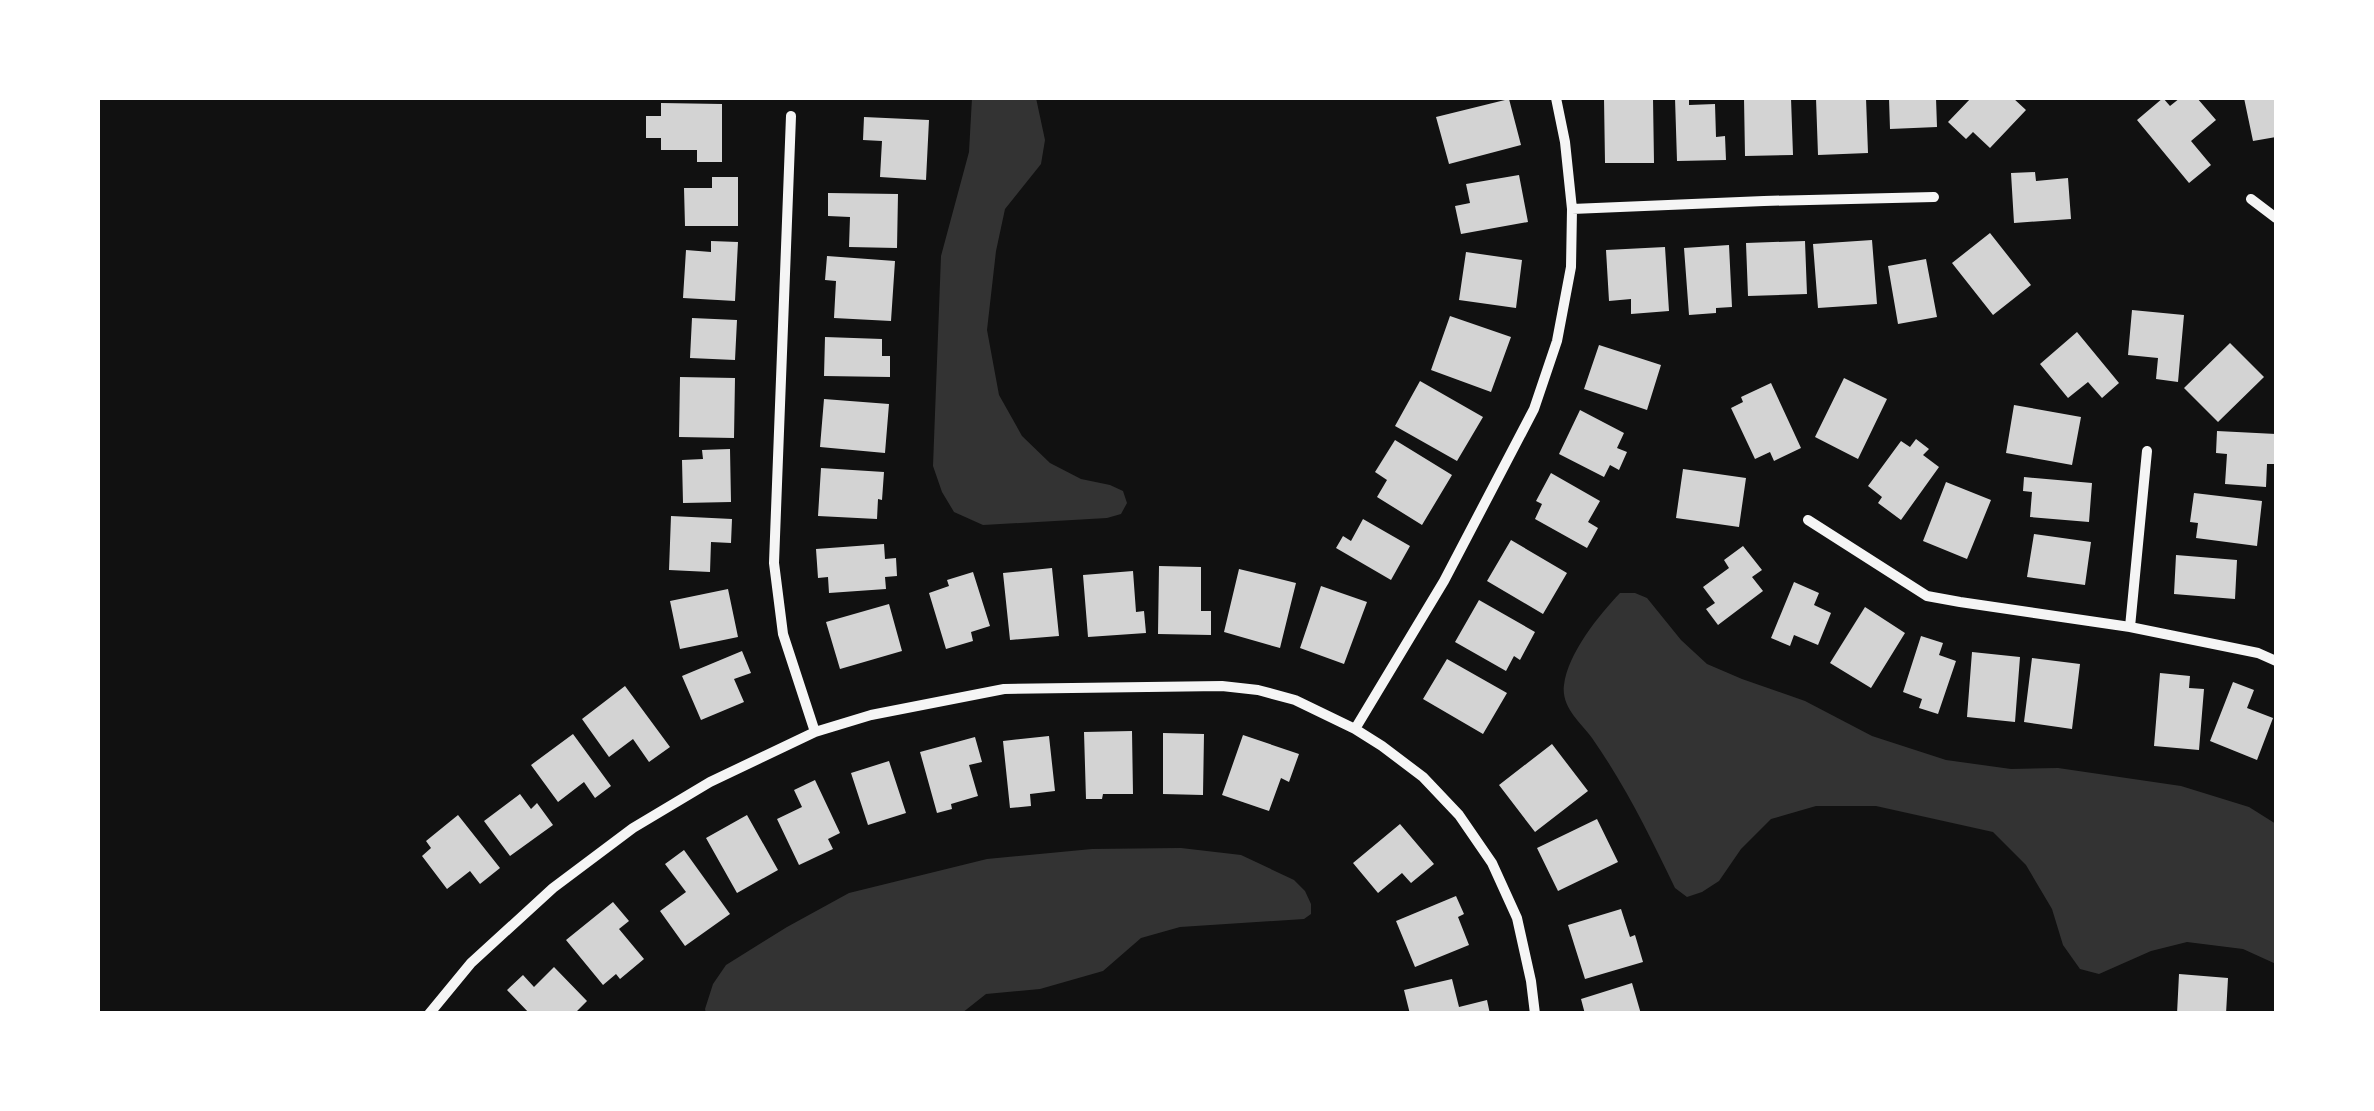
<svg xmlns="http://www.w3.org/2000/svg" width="2374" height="1111" font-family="'IBM Plex Sans',sans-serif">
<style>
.water{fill:#333}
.building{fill:#d3d3d3}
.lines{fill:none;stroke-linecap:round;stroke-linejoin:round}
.minor{stroke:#f5f5f5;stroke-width:10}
</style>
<rect width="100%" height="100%" fill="#111"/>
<path class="water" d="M 972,98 L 1036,98 L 1045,140 L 1041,164 L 1005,209 L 996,251 L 987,330 L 999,395 L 1022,436 L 1050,463 L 1081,479 L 1110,485 L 1123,491 L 1127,503 L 1121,514 L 1107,518 L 983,525 L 954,512 L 942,492 L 933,466 L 941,256 L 969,152 Z
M 1620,593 L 1635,593 L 1647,598 L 1681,640 L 1707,664 L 1742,679 L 1805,701 L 1872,736 L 1946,760 L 2011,769 L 2058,768 L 2181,786 L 2249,807 L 2276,824 L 2276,964 L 2243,949 L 2187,942 L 2151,951 L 2099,974 L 2080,969 L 2063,945 L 2052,909 L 2026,865 L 1993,832 L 1876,806 L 1816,806 L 1771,819 L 1741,849 L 1719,881 L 1702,892 L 1687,897 L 1675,888 C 1650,836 1625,785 1592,738 C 1580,722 1561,707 1564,685 C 1568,653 1599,615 1620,593 Z
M 1181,848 L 1241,855 L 1294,880 L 1305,891 L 1311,904 L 1311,914 L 1304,919 L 1180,927 L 1141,938 L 1103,971 L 1040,989 L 986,994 L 962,1013 L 706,1013 L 705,1009 L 713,984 L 726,965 L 787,927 L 849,893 L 987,859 L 1092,849 Z"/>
<path class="building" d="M 1604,98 L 1653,98 L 1654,163 L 1605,163 Z
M 1675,98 L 1689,98 L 1689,105 L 1715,104 L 1716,137 L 1725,136 L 1726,160 L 1677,161 Z
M 1744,98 L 1791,98 L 1793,155 L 1745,156 Z
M 1816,98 L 1866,98 L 1868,153 L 1818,155 Z
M 1889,98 L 1936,98 L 1937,127 L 1890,129 Z
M 1971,98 L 2013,98 L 2026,110 L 1990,148 L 1973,132 L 1966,139 L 1948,122 Z
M 2163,98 L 2170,106 L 2180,98 L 2197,98 L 2216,120 L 2191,141 L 2211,165 L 2189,183 L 2137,120 Z
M 2244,98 L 2276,98 L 2276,137 L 2253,141 Z
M 1509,99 L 1521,145 L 1449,164 L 1436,117 Z
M 661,103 L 722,104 L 722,162 L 697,162 L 697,150 L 661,150 L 661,138 L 646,138 L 646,116 L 661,116 Z
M 864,117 L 929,120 L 926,180 L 880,177 L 882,141 L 863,140 Z
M 2035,172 L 2036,181 L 2068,178 L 2071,219 L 2014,223 L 2011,173 Z
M 1519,175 L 1528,222 L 1461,234 L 1455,206 L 1470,203 L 1466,184 Z
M 712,177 L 738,177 L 738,226 L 685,226 L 684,188 L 712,188 Z
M 828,193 L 898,194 L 897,248 L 849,247 L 850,217 L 828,216 Z
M 1990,233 L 2031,285 L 1993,315 L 1952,263 Z
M 1872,240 L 1877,304 L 1818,308 L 1813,244 Z
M 711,241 L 738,242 L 735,301 L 683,298 L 686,250 L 711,252 Z
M 1805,241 L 1807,294 L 1748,296 L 1746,243 Z
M 1729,245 L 1732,307 L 1716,308 L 1716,313 L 1689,315 L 1684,248 Z
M 1665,247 L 1669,311 L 1631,314 L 1631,299 L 1609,301 L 1606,250 Z
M 1466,252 L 1522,260 L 1516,308 L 1459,300 Z
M 827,256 L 895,261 L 891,321 L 834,318 L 836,281 L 825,280 Z
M 1926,259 L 1937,317 L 1898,324 L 1888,266 Z
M 2132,310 L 2184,315 L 2178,382 L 2156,379 L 2158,358 L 2128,355 Z
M 1450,316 L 1511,337 L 1491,392 L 1431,370 Z
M 692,318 L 737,320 L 735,360 L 690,358 Z
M 2077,332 L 2119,383 L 2102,398 L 2088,382 L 2068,398 L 2040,364 Z
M 825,337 L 882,339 L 882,356 L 890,356 L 890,377 L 824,376 Z
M 2230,343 L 2264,377 L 2218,422 L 2184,388 Z
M 1599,345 L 1661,365 L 1647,410 L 1584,389 Z
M 680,377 L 735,378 L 734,438 L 679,437 Z
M 1844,378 L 1887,399 L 1858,459 L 1815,437 Z
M 1420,381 L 1483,417 L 1457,461 L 1395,426 Z
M 1771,383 L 1801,448 L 1774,461 L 1770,452 L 1755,459 L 1731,408 L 1743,402 L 1741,397 Z
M 824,399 L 889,404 L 885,453 L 820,447 Z
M 2014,405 L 2081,417 L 2072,465 L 2006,453 Z
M 1580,410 L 1624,433 L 1617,448 L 1627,452 L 1619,470 L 1610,465 L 1604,477 L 1559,454 Z
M 2217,431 L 2276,434 L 2276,464 L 2267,464 L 2266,487 L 2225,484 L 2227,454 L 2216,453 Z
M 1916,439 L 1929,449 L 1923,455 L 1939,467 L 1901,520 L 1878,503 L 1882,497 L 1868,486 L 1901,441 L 1910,447 Z
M 1395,440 L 1452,475 L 1422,525 L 1377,497 L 1387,480 L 1375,472 Z
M 730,449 L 731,502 L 683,503 L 682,460 L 703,459 L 702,450 Z
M 821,468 L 884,472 L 882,500 L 878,499 L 877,519 L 818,516 Z
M 1683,469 L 1746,478 L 1739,527 L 1676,518 Z
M 1551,473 L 1600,501 L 1588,522 L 1598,528 L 1587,548 L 1535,519 L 1542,504 L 1536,501 Z
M 2024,477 L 2092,483 L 2089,522 L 2030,517 L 2032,492 L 2023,491 Z
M 1946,482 L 1991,500 L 1967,559 L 1923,541 Z
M 2194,493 L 2262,501 L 2257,546 L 2196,538 L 2198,523 L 2190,522 Z
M 671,516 L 732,519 L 731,543 L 711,542 L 710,572 L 669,570 Z
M 1363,519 L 1410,546 L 1391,580 L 1336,548 L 1343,536 L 1351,541 Z
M 2034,534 L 2091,542 L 2085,585 L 2027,577 Z
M 1511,540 L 1567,573 L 1543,614 L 1487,581 Z
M 884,544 L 885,559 L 896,558 L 897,576 L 885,577 L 886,589 L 829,593 L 828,577 L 818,578 L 816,549 Z
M 1743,546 L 1762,570 L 1752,577 L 1763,591 L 1718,625 L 1706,609 L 1715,603 L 1703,587 L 1729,568 L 1724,560 Z
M 2176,555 L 2237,560 L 2235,599 L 2174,594 Z
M 1159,566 L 1201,567 L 1201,611 L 1211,611 L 1211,635 L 1158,634 Z
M 1052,568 L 1059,636 L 1010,640 L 1003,573 Z
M 1239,569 L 1296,583 L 1280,648 L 1224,632 Z
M 1133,571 L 1136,612 L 1144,611 L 1146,633 L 1088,637 L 1083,575 Z
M 973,572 L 990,626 L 971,632 L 973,641 L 946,649 L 929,593 L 949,586 L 947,580 Z
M 1794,582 L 1819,593 L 1814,605 L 1831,613 L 1818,645 L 1794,635 L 1790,646 L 1771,638 Z
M 1321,586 L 1367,602 L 1344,664 L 1300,648 Z
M 728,589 L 738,637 L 680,649 L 670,601 Z
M 1479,600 L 1535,632 L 1520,660 L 1514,656 L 1506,671 L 1455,642 Z
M 889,604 L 902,651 L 840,669 L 826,622 Z
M 1865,607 L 1905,633 L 1871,688 L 1830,663 Z
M 1921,636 L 1943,643 L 1939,655 L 1956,661 L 1938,714 L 1919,708 L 1922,699 L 1903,692 Z
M 742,651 L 751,673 L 734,679 L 744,702 L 701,720 L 682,676 Z
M 1972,652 L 2020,657 L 2015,722 L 1967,717 Z
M 2032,658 L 2080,664 L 2072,729 L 2024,722 Z
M 1447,659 L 1507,693 L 1483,734 L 1423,699 Z
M 2160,673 L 2190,676 L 2189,688 L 2204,689 L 2199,750 L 2154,746 Z
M 2233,682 L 2254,690 L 2247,708 L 2273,718 L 2257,760 L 2210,741 Z
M 625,686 L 670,747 L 649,762 L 633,739 L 609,757 L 582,719 Z
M 1132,731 L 1133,794 L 1103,794 L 1102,799 L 1086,799 L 1084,732 Z
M 1163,733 L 1204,734 L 1203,795 L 1163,794 Z
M 573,734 L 611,786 L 595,798 L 584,782 L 558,802 L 531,765 Z
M 1243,735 L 1299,754 L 1289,782 L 1281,778 L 1269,811 L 1222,795 Z
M 1049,736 L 1055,791 L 1030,794 L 1031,806 L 1010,808 L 1003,741 Z
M 975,737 L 982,762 L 969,765 L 978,796 L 951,804 L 952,809 L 937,813 L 920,752 Z
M 1552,744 L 1588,791 L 1535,832 L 1499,785 Z
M 889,761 L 906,813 L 868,825 L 851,773 Z
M 815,780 L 840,833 L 828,839 L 833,849 L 799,865 L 777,819 L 802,807 L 794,790 Z
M 520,794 L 531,809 L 537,803 L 553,825 L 510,856 L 484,821 Z
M 458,815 L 500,868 L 480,884 L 470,871 L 447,889 L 422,856 L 431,848 L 426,841 Z
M 747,815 L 778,870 L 737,893 L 706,838 Z
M 1597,819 L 1618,862 L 1558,891 L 1537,848 Z
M 1400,824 L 1434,864 L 1411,883 L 1402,873 L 1378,893 L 1353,863 Z
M 684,850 L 730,914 L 685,946 L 660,911 L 686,892 L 665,864 Z
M 1456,896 L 1464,914 L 1458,917 L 1469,945 L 1415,967 L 1396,921 Z
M 613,902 L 629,921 L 619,929 L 644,959 L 620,979 L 616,974 L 603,985 L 566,940 Z
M 1621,909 L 1630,937 L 1635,935 L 1643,962 L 1585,979 L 1568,925 Z
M 554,967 L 587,1001 L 574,1014 L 530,1014 L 507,990 L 523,975 L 534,987 Z
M 2179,974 L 2228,978 L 2226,1014 L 2177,1014 Z
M 1452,979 L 1459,1007 L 1487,1000 L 1490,1014 L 1410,1014 L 1404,990 Z
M 1632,983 L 1641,1014 L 1585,1014 L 1581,999 Z"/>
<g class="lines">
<path class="minor" d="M 791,116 L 774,563 L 783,634 L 815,732
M 2251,199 L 2276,218
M 1572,209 L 1764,201 L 1934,197
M 1808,520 L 1927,596 L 1960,602 L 2130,627 L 2258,653 L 2276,661
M 2130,627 L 2147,451
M 1355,729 L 1444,581 L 1534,409 L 1557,341 L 1571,267 L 1572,209 L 1565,142 L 1556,98
M 429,1014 L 471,963 L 553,888 L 633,828 L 710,782 L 815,732 L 871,715 L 1004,689 L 1222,686 L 1258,690 L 1295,700 L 1355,729 L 1382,746 L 1423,777 L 1459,815 L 1492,863 L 1517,918 L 1531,981 L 1535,1014"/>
</g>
<rect width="2374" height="1111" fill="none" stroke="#ffffff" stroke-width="200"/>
</svg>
